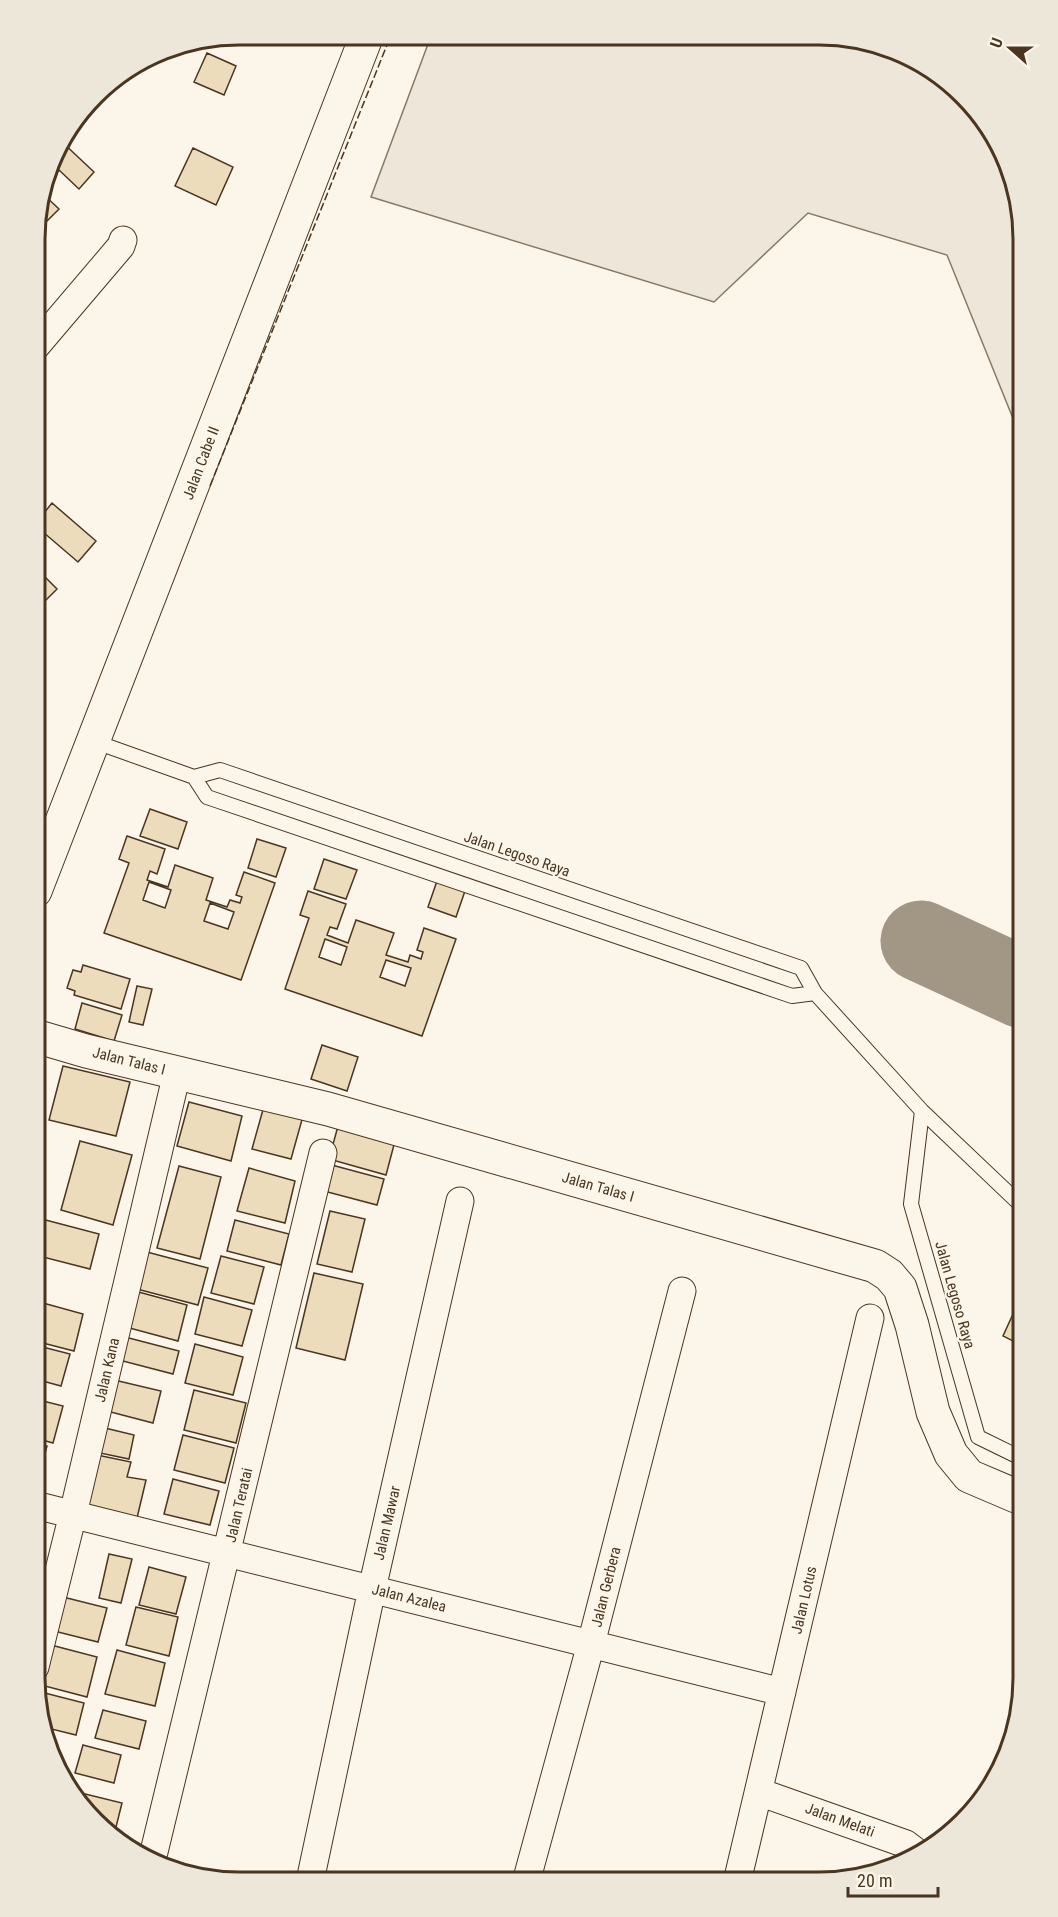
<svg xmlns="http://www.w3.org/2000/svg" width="1058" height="1917" font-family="'Roboto Condensed',sans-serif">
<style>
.green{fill:#ede6d9;stroke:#887966;stroke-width:1.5}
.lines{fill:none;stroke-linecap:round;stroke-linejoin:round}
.taxiway{stroke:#a29684;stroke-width:81}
.building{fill:#ecdcbc;stroke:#4a3520;stroke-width:1.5;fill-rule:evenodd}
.service-casing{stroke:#4a3520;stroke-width:16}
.minor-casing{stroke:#4a3520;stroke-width:29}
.tertiary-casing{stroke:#4a3520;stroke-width:35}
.service{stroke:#fbf6e9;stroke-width:14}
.minor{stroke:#fbf6e9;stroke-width:27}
.tertiary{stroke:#fbf6e9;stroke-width:33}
.fence{stroke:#4a3520;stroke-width:1.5;stroke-dasharray:8 3;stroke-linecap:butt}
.labels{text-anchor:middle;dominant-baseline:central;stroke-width:4.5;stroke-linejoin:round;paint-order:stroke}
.street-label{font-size:15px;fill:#4a3520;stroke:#fbf6e9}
.rim{fill:none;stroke:#4a3520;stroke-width:3}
</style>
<rect width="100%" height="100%" fill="#fbf6e9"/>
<path class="green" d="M 431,36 L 859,38 L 954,85 L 1013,173 L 1023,239 L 1023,443 L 947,255 L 808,213 L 714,302 L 371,197 Z"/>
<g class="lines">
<path class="taxiway" d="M 921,941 L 1023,988"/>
</g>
<path class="building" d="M 207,53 L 236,66 L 224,95 L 194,82 Z
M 61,141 L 94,172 L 79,189 L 59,170 L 44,186 L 56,148 Z
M 193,148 L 233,167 L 216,205 L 175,186 Z
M 42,193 L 59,209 L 46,222 L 36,213 Z
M 52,503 L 96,541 L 78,562 L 36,526 L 36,523 Z
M 36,568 L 57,589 L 36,610 Z
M 150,809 L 187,822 L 178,849 L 140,836 Z
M 127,836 L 165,849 L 157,874 L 150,871 L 147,880 L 168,887 L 175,865 L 213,878 L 206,900 L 227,907 L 230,900 L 240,903 L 242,897 L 236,895 L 244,872 L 275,883 L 241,980 L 104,933 L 129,863 L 119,859 ZM 149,882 L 171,890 L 165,908 L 143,900 ZM 210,903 L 234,912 L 228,929 L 204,921 Z
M 257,839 L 286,848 L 276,877 L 248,868 Z
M 324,859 L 357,870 L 346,899 L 314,889 Z
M 437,881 L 465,891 L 456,917 L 428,907 Z
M 308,891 L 346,904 L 337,929 L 330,927 L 327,935 L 348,943 L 356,920 L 394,933 L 386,955 L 408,962 L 410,955 L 421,959 L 423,952 L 417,950 L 424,928 L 456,939 L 422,1036 L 285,989 L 309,918 L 300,915 ZM 325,939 L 347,947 L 341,965 L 319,957 ZM 386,960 L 411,968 L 405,986 L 380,977 Z
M 83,965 L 130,979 L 121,1009 L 74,995 L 75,991 L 67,988 L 73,970 L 81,972 Z
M 137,986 L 152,989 L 143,1025 L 129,1022 Z
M 82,1003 L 122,1015 L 114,1041 L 75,1029 Z
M 322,1045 L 358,1057 L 347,1091 L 311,1079 Z
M 63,1066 L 130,1082 L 116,1136 L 49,1120 Z
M 189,1102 L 242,1116 L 231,1161 L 177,1146 Z
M 264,1106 L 303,1116 L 291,1159 L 252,1149 Z
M 338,1126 L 395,1141 L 386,1175 L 329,1159 Z
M 80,1141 L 132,1155 L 113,1225 L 61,1210 Z
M 328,1164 L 384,1179 L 377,1205 L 320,1190 Z
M 179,1166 L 221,1177 L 200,1259 L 157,1248 Z
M 249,1168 L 295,1181 L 285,1223 L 237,1211 Z
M 330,1211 L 365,1219 L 352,1272 L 317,1264 Z
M 38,1218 L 99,1234 L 90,1269 L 35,1255 L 35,1230 Z
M 235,1220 L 289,1234 L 281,1265 L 227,1251 Z
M 143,1251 L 208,1268 L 198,1305 L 133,1288 Z
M 221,1256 L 264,1267 L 254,1304 L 211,1293 Z
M 314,1273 L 363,1284 L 345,1360 L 296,1348 Z
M 131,1290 L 187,1305 L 178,1341 L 122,1326 Z
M 1023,1292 L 1023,1346 L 1003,1336 Z
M 204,1297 L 252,1310 L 242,1346 L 195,1334 Z
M 43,1303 L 83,1314 L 74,1351 L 35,1341 Z
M 125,1337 L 179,1351 L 173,1374 L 119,1360 Z
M 195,1344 L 243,1357 L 233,1395 L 185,1383 Z
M 35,1345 L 70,1354 L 61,1386 L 35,1379 Z
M 110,1379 L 161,1391 L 153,1423 L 103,1410 Z
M 194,1390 L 246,1403 L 236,1443 L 184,1430 Z
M 35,1399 L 63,1406 L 53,1443 L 35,1438 Z
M 105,1428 L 134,1435 L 129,1459 L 100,1453 Z
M 183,1435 L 234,1448 L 225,1483 L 174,1470 Z
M 35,1443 L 47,1446 L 36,1487 L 35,1487 Z
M 97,1455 L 131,1462 L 127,1477 L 146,1480 L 137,1518 L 86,1506 Z
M 173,1479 L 219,1491 L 210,1525 L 164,1514 Z
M 109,1554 L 132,1559 L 121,1603 L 99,1598 Z
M 149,1567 L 186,1577 L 176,1614 L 139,1605 Z
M 59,1596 L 107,1608 L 98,1642 L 50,1630 Z
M 136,1607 L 178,1617 L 169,1656 L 126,1645 Z
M 51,1645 L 97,1657 L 87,1697 L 41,1685 Z
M 117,1650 L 165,1663 L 155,1706 L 105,1694 Z
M 37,1691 L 84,1703 L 76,1735 L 43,1727 Z
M 103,1710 L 146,1721 L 139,1749 L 95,1738 Z
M 83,1745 L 121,1755 L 114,1783 L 75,1773 Z
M 77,1792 L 122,1803 L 113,1839 L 76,1802 L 75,1800 Z"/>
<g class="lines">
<g class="service-casing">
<path id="service" d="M 93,741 L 194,777 L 220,770 L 801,968 L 815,993 L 922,1111 L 1023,1207
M 194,777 L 207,797 L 792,996 L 815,993
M 922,1111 L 911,1204 L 978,1437 L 1023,1459"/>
</g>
<g class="minor-casing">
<path id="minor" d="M 36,346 L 121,246 L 123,240
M 35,830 L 56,839
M 35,1505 L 782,1692
M 35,1667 L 73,1514 L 177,1073
M 759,1792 L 906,1844 L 914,1850 L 916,1855
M 153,1856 L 323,1153
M 310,1881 L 372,1589 L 460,1201
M 526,1882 L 591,1644 L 682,1291
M 737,1882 L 870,1318"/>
</g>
<g class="tertiary-casing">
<path id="tertiary" d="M 35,891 L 367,35
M 35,1036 L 86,1051 L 328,1109 L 875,1266 L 889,1275 L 900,1288 L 912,1325 L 933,1412 L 951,1454 L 969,1476 L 1023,1499"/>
</g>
<use href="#service" class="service"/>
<use href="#minor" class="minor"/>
<use href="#tertiary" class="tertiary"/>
<path class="fence" d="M 210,486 L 391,35"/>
</g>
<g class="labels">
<g class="street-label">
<text transform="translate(201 463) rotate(-69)">Jalan Cabe II</text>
<text transform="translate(517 854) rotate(19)">Jalan Legoso Raya</text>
<text transform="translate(129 1061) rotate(14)">Jalan Talas I</text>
<text transform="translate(598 1187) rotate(16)">Jalan Talas I</text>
<text transform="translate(955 1295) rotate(74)">Jalan Legoso Raya</text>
<text transform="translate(107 1370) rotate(-77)">Jalan Kana</text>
<text transform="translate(239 1505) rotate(-77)">Jalan Teratai</text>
<text transform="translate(387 1523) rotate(-77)">Jalan Mawar</text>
<text transform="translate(606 1587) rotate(-76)">Jalan Gerbera</text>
<text transform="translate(409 1598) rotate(14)">Jalan Azalea</text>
<text transform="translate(804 1600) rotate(-77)">Jalan Lotus</text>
<text transform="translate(840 1820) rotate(20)">Jalan Melati</text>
</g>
</g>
<path d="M0 0H1058V1917H0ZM239 45H819A194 194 0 0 1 1013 239V1678A194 194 0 0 1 819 1872H239A194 194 0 0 1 45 1678V239A194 194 0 0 1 239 45Z" fill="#ede7d9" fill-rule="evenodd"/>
<path class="rim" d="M239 45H819A194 194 0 0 1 1013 239V1678A194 194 0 0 1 819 1872H239A194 194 0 0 1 45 1678V239A194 194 0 0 1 239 45Z"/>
<g transform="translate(1010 48) rotate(291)" stroke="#fbf6e9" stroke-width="4.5" paint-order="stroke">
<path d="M0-4.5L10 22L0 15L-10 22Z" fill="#4a3520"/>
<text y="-9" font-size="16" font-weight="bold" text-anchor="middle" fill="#4a3520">U</text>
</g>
<path d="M848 1887v9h90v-9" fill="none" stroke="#4a3520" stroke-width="3"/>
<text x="857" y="1887" font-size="18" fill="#4a3520" stroke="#fbf6e9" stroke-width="4.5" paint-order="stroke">20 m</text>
</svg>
